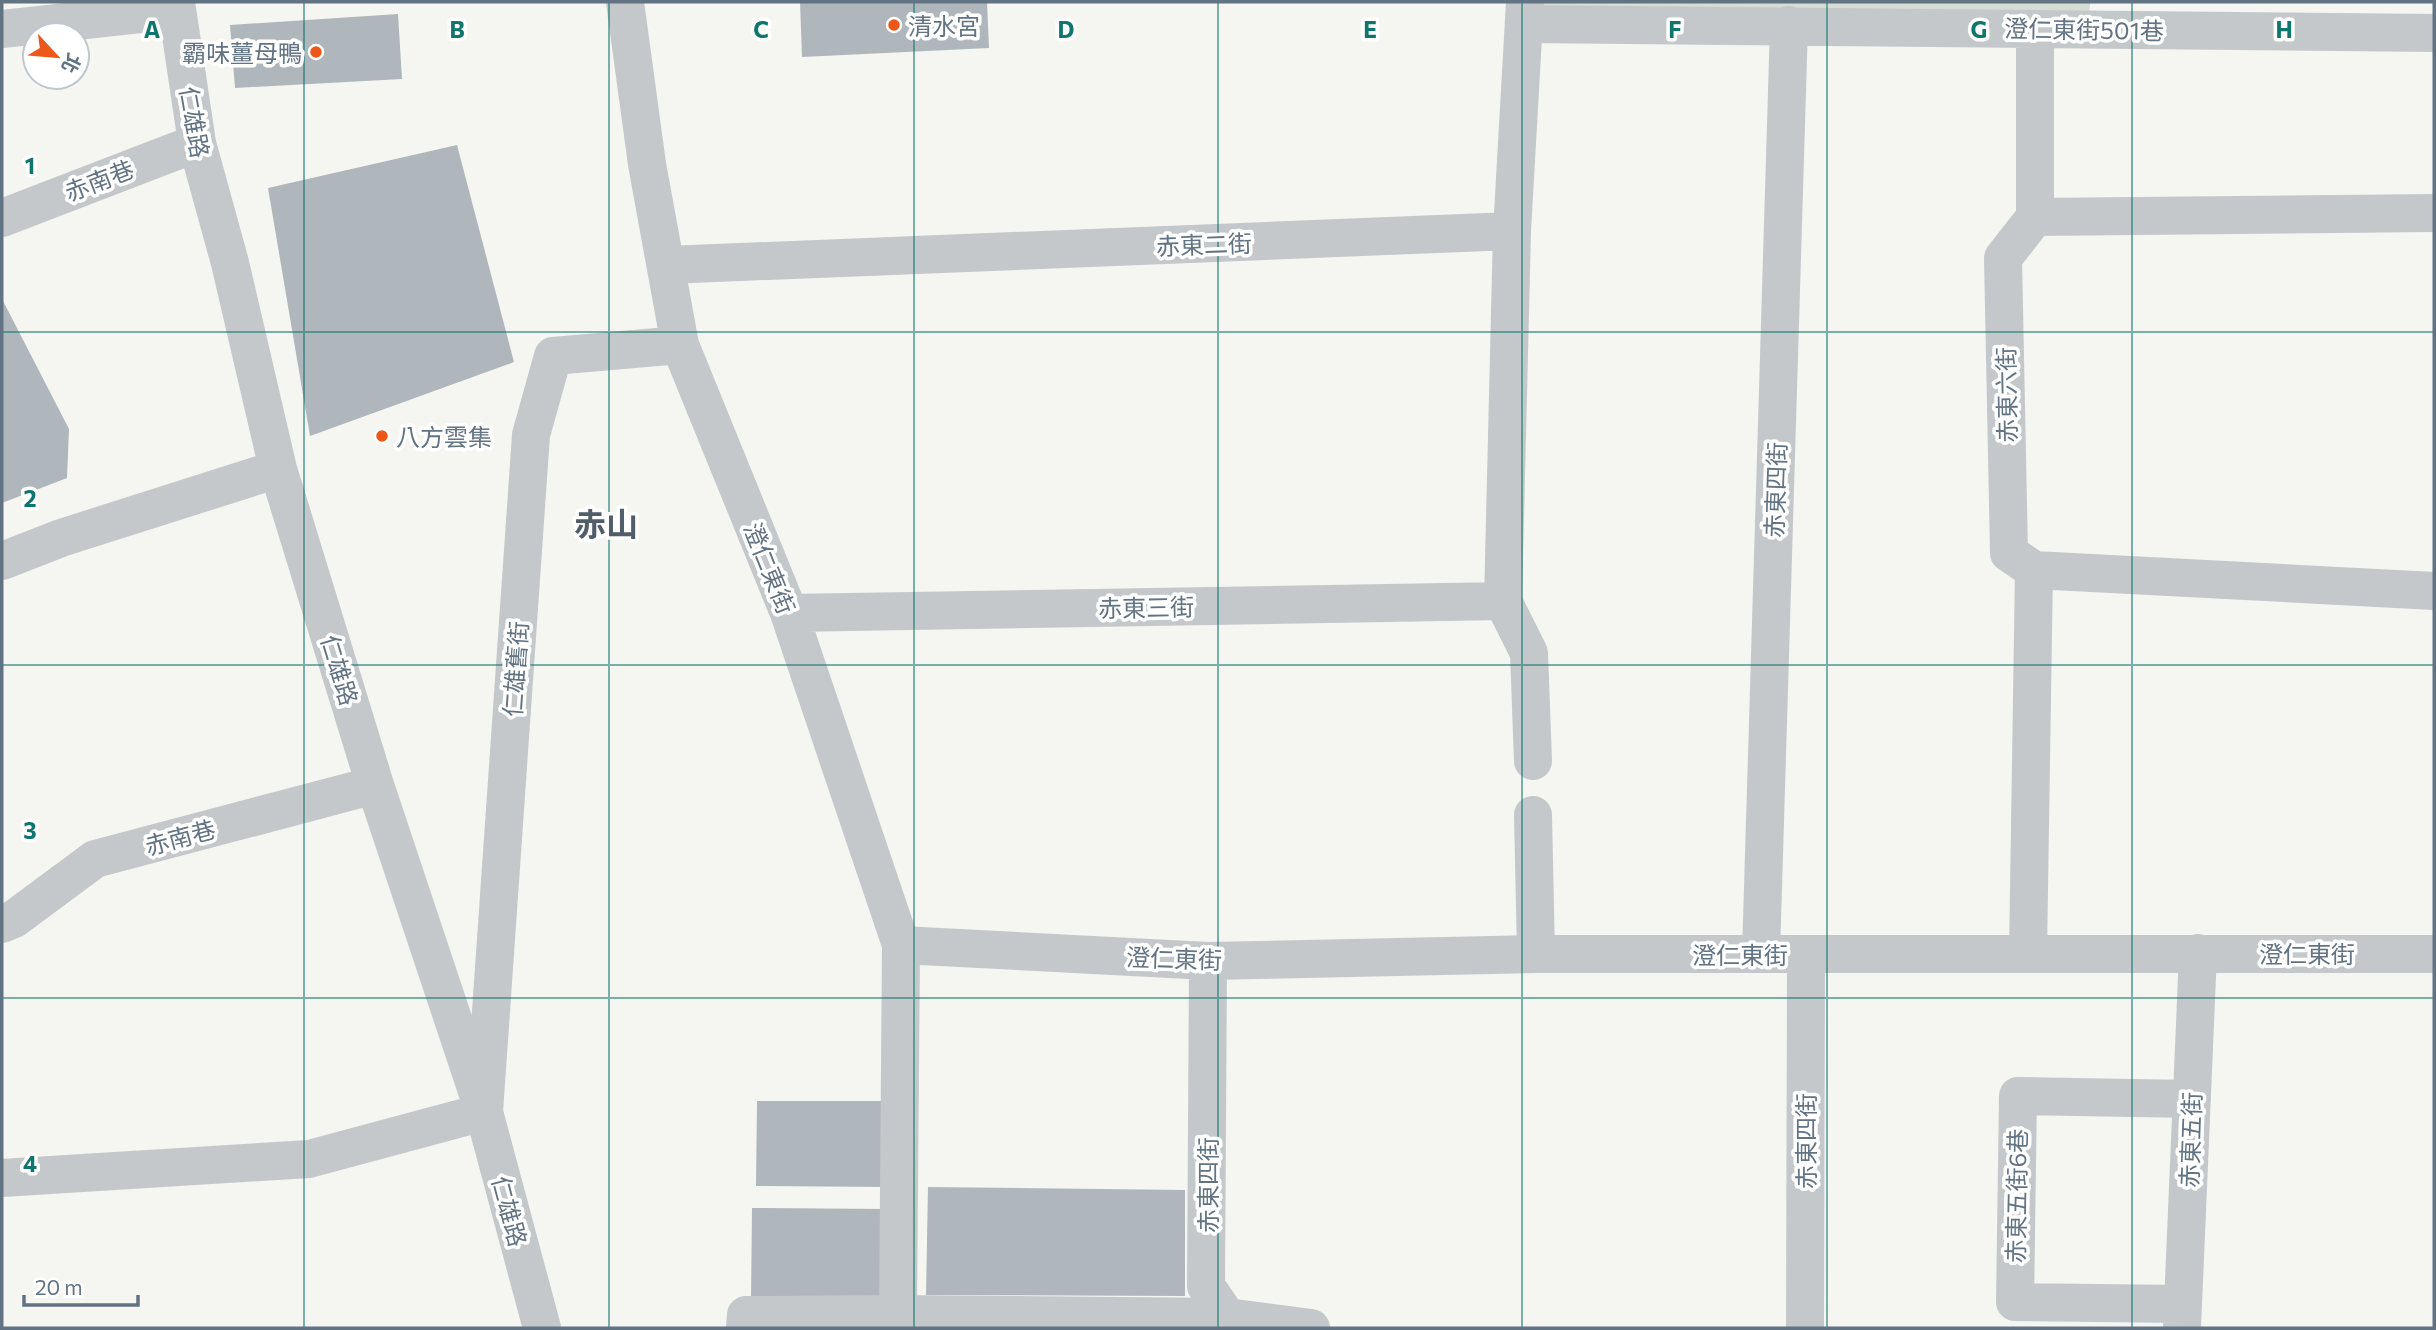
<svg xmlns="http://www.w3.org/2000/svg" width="2436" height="1330" font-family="Commissioner,'Noto Sans TC',sans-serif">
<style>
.green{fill:#d6ddd2}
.building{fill:#afb6bc}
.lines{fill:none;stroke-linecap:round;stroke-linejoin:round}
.minor{stroke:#c4c8cb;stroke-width:38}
.grid{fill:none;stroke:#0f766e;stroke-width:2;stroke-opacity:0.55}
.poi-dot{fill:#ed5719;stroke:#fff;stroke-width:2.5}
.labels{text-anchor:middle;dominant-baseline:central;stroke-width:7;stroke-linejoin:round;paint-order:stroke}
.poi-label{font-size:24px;fill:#627384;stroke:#fff;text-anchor:start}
.street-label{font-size:24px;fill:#627384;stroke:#fff}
.district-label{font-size:32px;font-weight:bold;fill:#515d69;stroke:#fff}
.grid-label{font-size:23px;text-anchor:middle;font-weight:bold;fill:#0f766e;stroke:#fff;stroke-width:7;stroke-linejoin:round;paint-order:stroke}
</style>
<rect width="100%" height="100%" fill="#f5f6f1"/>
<path class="green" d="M 1525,2 L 2090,2 L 2089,29 L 1524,24 Z"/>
<path class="building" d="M 800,2 L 987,2 L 989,48 L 802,57 Z
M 398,14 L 402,79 L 235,88 L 230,25 Z
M 457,145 L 514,362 L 310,436 L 268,188 Z
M 2,299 L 69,429 L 67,478 L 2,503 Z
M 757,1101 L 888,1101 L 888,1187 L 756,1186 Z
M 928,1187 L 1185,1190 L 1185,1296 L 926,1295 Z
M 752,1208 L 887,1209 L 886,1302 L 751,1301 Z"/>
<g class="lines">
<path class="minor" d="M 176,2 L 197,143 L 230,263 L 278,469 L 375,785 L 484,1112 L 542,1328
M 625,2 L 647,164 L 680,345 L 789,613 L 901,945 L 1208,961 L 1536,954 L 2434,954
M 1524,24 L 2434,33
M 2,29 L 177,10
M 2434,213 L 2035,217 L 2003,258 L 2009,553 L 2034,570 L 2434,591
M 2035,217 L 2035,29
M 2,218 L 197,143
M 1512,231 L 1503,601 L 1529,653 L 1533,761
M 667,265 L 1512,231 L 1525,2
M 2,561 L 61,538 L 278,469
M 789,613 L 1503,601
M 1533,815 L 1536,954
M 2,924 L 14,919 L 95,859 L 375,785
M 1761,954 L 1789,25
M 2028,954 L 2034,570
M 1208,961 L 1206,1286 L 1227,1317 L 1311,1328
M 2,1178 L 309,1159 L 484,1112 L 531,435 L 553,356 L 680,345
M 2183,1304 L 2015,1302 L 2018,1096 L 2192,1099
M 898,1314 L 901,945
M 745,1328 L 746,1315 L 898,1314 L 1227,1317
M 1805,1328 L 1806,954
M 2182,1328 L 2198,953"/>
</g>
<path class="grid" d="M 304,2 L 304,1328M 609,2 L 609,1328M 914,2 L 914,1328M 1218,2 L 1218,1328M 1522,2 L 1522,1328M 1827,2 L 1827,1328M 2132,2 L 2132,1328M 2,332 L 2434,332M 2,665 L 2434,665M 2,998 L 2434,998"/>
<g class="poi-dot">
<circle cx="894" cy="25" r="7"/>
<circle cx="316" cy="52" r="7"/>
<circle cx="382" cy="436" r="7"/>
</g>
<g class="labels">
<g class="poi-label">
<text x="908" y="25">清水宮</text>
<text x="302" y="52" text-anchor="end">霸味薑母鴨</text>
<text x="396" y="436">八方雲集</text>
</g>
<g class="street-label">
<text transform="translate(2084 29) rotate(1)">澄仁東街501巷</text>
<text transform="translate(195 122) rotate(80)">仁雄路</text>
<text transform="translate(99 180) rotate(-21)">赤南巷</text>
<text transform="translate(1204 244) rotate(-2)">赤東二街</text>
<text transform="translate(2006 395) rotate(-91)">赤東六街</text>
<text transform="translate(1775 490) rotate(-88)">赤東四街</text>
<text transform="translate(770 568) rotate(68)">澄仁東街</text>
<text transform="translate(1146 607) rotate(-1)">赤東三街</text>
<text transform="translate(515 669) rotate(-86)">仁雄舊街</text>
<text transform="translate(340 670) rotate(73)">仁雄路</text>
<text transform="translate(180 837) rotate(-15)">赤南巷</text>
<text x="2307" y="953">澄仁東街</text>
<text x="1740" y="954">澄仁東街</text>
<text transform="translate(1174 958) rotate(2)">澄仁東街</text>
<text transform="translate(2190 1140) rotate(-88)">赤東五街</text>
<text transform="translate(1805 1141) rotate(-90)">赤東四街</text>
<text transform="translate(1207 1185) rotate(-90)">赤東四街</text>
<text transform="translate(2016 1196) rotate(-89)">赤東五街6巷</text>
<text transform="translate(510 1211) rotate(75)">仁雄路</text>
</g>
<g class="district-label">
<text x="606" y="523">赤山</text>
</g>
</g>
<g class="grid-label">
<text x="152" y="38">A</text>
<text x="457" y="38">B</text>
<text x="761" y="38">C</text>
<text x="1066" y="38">D</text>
<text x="1370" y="38">E</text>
<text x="1675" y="38">F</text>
<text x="1979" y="38">G</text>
<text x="2284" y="38">H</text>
<text x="30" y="174">1</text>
<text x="30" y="507">2</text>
<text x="30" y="839">3</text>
<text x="30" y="1172">4</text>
</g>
<rect width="2436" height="1330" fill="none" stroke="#627384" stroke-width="7"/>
<g transform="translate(56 56) rotate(116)"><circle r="33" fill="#ffffff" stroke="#c0c7ce" stroke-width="2"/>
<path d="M0-5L12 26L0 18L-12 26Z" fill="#ed5719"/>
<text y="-10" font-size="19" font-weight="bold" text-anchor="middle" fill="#627384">北</text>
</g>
<path d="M24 1295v10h114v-10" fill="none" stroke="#627384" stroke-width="3.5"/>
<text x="35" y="1295" font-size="21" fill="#627384" stroke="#ffffff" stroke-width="5" paint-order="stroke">20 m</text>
</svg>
